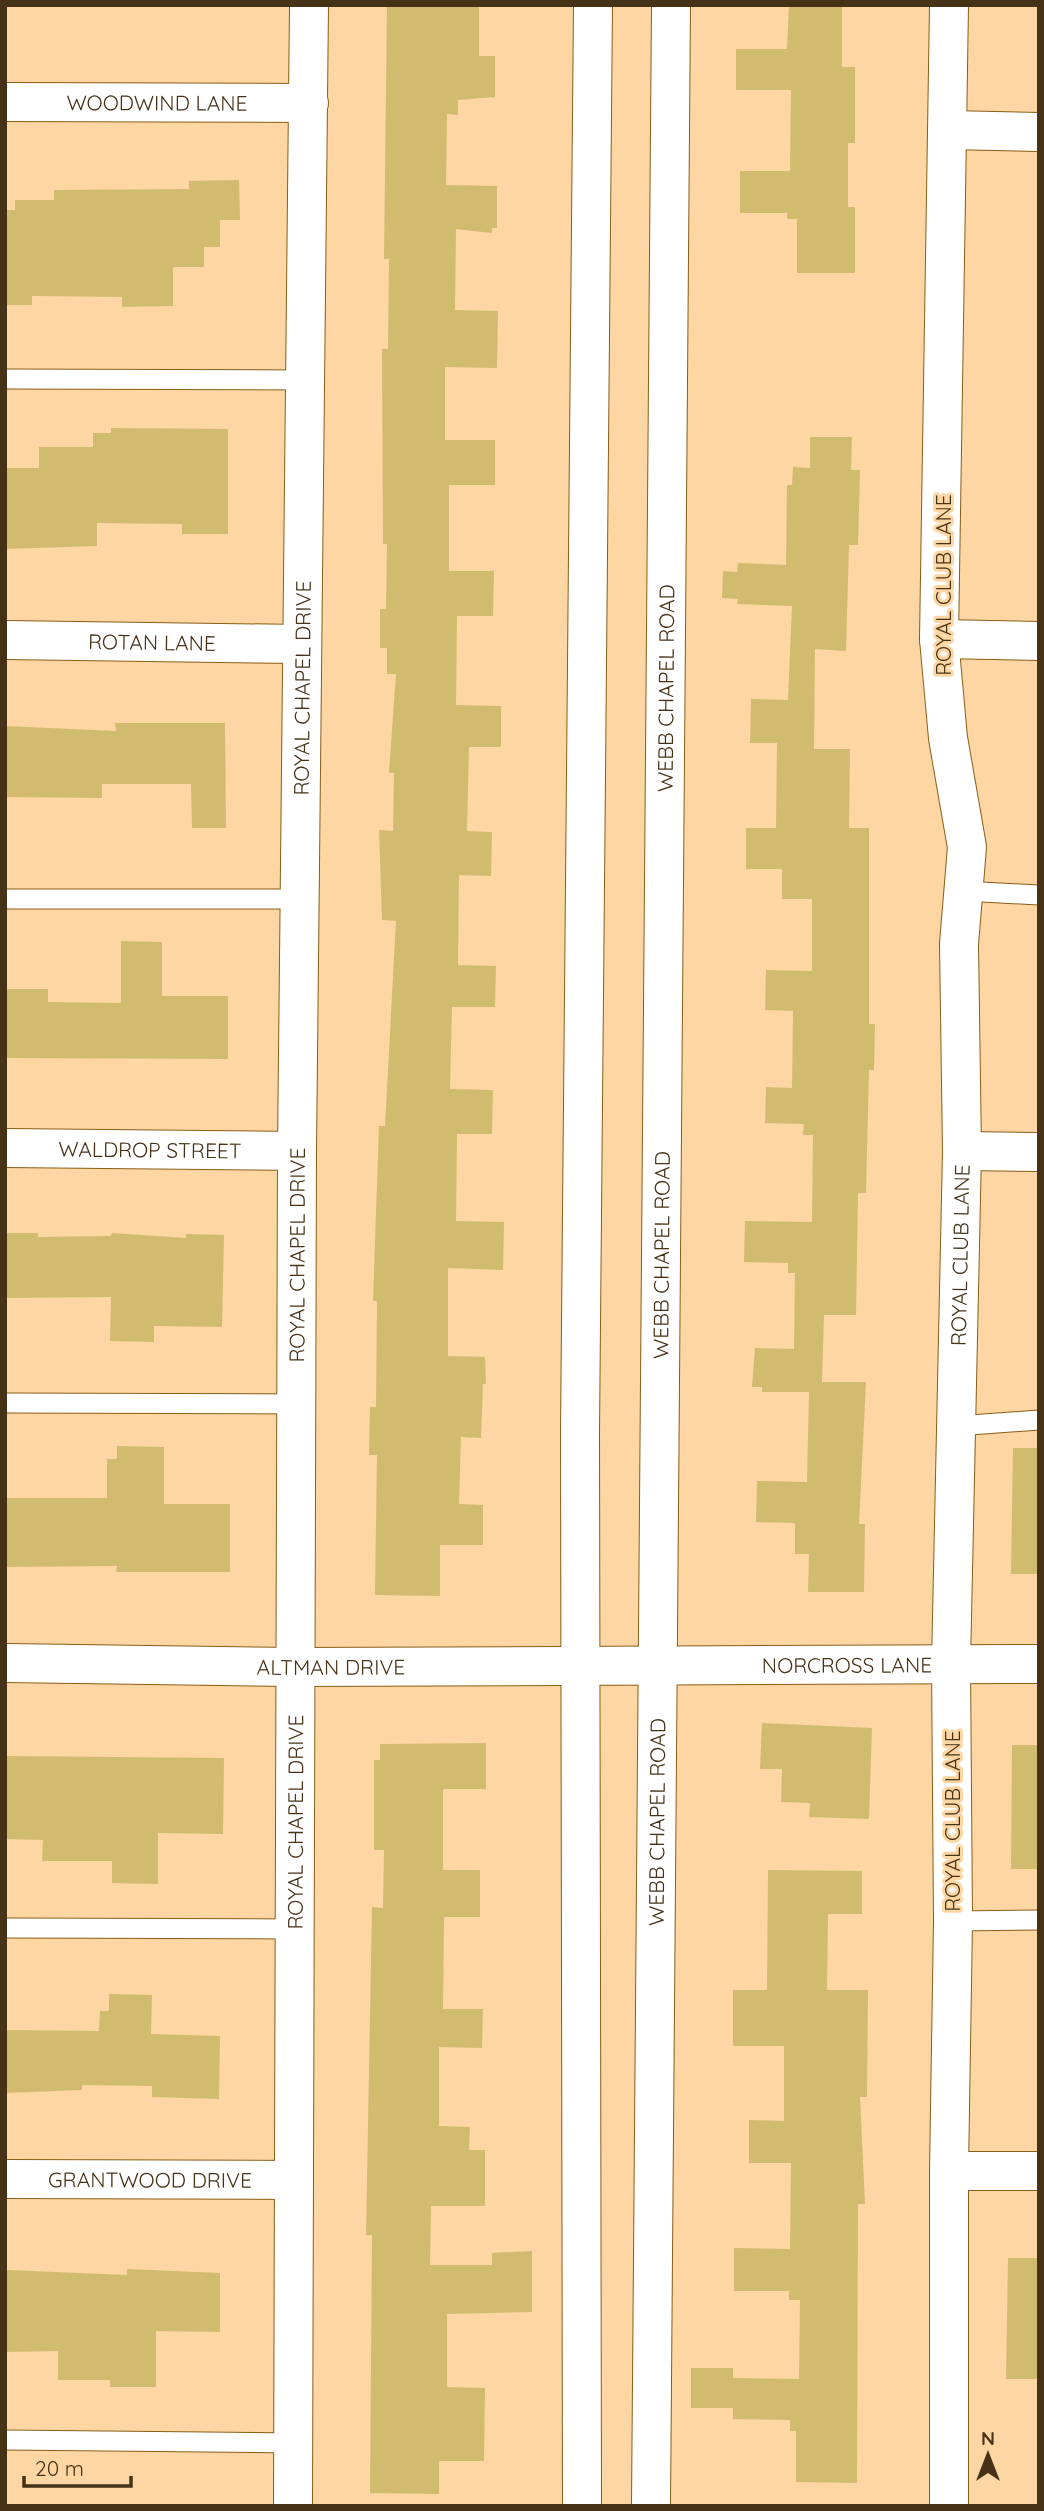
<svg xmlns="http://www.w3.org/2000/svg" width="1044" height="2511" font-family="Quicksand,sans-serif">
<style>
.building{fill:#d1bb6f}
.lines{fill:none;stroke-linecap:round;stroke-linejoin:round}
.lane-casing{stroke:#885d17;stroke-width:21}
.street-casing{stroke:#885d17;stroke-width:40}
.secondary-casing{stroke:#885d17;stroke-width:40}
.lane{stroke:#fff;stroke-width:19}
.street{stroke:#fff;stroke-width:38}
.secondary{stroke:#fff;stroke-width:38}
.labels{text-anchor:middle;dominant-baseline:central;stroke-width:6;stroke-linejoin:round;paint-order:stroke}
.street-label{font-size:21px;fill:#463217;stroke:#fed6a3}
</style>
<rect width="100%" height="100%" fill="#fed6a3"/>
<path class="building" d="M 387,5 L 479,5 L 479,56 L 495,56 L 495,97 L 458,100 L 458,115 L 447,114 L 446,185 L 497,186 L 497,228 L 492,228 L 492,233 L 456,229 L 455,310 L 498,311 L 497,368 L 445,367 L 445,440 L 495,440 L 495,485 L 449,485 L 449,571 L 494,571 L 493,616 L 457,616 L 456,705 L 501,706 L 501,747 L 469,747 L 467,831 L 492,832 L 491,876 L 459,875 L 458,965 L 496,966 L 495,1007 L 452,1007 L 450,1089 L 493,1090 L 492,1134 L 457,1134 L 456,1221 L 504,1222 L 503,1270 L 448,1268 L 448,1356 L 485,1357 L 486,1384 L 483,1384 L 481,1438 L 461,1437 L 459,1504 L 483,1505 L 483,1545 L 440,1545 L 440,1596 L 375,1595 L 377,1455 L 369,1455 L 370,1407 L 376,1407 L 377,1301 L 373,1301 L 379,1126 L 385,1126 L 396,921 L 382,920 L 379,830 L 393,831 L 394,773 L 389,773 L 396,674 L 387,674 L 387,648 L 380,648 L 380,609 L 386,609 L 387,544 L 383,544 L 382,349 L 388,349 L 389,259 L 384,259 Z
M 789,5 L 842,5 L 842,67 L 855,67 L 855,143 L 848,143 L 848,207 L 855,207 L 855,273 L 797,273 L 797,219 L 787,219 L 787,213 L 740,213 L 740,171 L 790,171 L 791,90 L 736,90 L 736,49 L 787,49 Z
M 239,180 L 240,220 L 220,220 L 220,247 L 204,247 L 204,267 L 173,267 L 173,306 L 122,307 L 122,297 L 32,296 L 32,305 L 5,305 L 5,210 L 15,210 L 15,200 L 54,200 L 54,190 L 189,189 L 189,181 Z
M 111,428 L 228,429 L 228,534 L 182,534 L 182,524 L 97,523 L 97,546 L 5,549 L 5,468 L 39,468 L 39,447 L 93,447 L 93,433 L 111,433 Z
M 810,437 L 852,437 L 851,470 L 860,470 L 858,545 L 849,545 L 846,651 L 815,649 L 814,749 L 850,749 L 849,828 L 869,828 L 869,1024 L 875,1024 L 874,1070 L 869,1070 L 866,1193 L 858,1193 L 856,1315 L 824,1315 L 822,1382 L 866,1382 L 859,1524 L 865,1524 L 864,1592 L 808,1592 L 809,1554 L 795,1554 L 795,1523 L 756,1522 L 757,1481 L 807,1482 L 809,1392 L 762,1392 L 762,1387 L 752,1387 L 755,1348 L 794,1349 L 795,1273 L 788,1273 L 788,1263 L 744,1262 L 745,1221 L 812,1222 L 813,1135 L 803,1135 L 804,1124 L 765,1123 L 766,1087 L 792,1088 L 793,1011 L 765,1010 L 766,970 L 812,971 L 812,899 L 782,899 L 782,869 L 746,869 L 746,828 L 776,828 L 777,743 L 750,743 L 751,699 L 788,700 L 792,606 L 737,604 L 738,599 L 722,598 L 723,571 L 737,572 L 738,563 L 786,565 L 787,485 L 792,485 L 793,467 L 810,468 Z
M 115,723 L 225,723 L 226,828 L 192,828 L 191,784 L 102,784 L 102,798 L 5,797 L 5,726 L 116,731 Z
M 121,941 L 162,942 L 162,996 L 228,996 L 228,1059 L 5,1058 L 5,989 L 48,989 L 48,1002 L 121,1003 Z
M 5,1233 L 38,1233 L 38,1237 L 111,1236 L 112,1233 L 186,1238 L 186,1234 L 224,1235 L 222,1327 L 154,1326 L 154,1342 L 110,1341 L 111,1297 L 5,1298 Z
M 117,1446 L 164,1447 L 164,1504 L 230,1504 L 230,1572 L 116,1572 L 117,1566 L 5,1567 L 5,1498 L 107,1498 L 107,1459 L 117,1459 Z
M 1013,1448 L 1039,1448 L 1039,1574 L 1011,1574 Z
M 762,1723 L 872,1728 L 869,1819 L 809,1817 L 810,1803 L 781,1802 L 782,1769 L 760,1769 Z
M 486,1743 L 486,1789 L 443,1789 L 443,1870 L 480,1870 L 480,1917 L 444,1917 L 443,2009 L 483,2009 L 482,2048 L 439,2047 L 439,2126 L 470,2127 L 469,2150 L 485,2150 L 485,2206 L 431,2206 L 430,2265 L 492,2265 L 492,2253 L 532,2251 L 532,2312 L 447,2314 L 447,2387 L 485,2388 L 484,2461 L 439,2461 L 439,2494 L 370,2493 L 372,2235 L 366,2235 L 372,1907 L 383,1908 L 384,1850 L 374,1850 L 374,1760 L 380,1760 L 380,1744 Z
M 1012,1745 L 1039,1745 L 1039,1869 L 1011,1869 Z
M 5,1756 L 224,1758 L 223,1834 L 158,1833 L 158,1884 L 112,1883 L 112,1861 L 42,1861 L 43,1840 L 5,1839 Z
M 768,1870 L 862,1871 L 862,1914 L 828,1914 L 827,1990 L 868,1990 L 867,2097 L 860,2097 L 865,2204 L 858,2204 L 857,2483 L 796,2482 L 796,2431 L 790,2431 L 790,2420 L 733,2419 L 733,2408 L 691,2408 L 691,2368 L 733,2368 L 733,2378 L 799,2379 L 800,2300 L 789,2300 L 789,2291 L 734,2291 L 734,2248 L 790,2249 L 791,2163 L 749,2163 L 749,2120 L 784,2121 L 784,2046 L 733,2046 L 733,1990 L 767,1990 Z
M 109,1994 L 152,1995 L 151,2034 L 220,2036 L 219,2099 L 152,2097 L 152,2086 L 82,2085 L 82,2090 L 5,2093 L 5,2030 L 99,2031 L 100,2011 L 109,2011 Z
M 1008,2258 L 1039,2258 L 1039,2379 L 1006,2379 Z
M 127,2269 L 220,2273 L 220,2332 L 156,2331 L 156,2387 L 110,2387 L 110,2380 L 58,2380 L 58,2351 L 5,2352 L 7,2270 L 127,2275 Z"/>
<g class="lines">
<g class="lane-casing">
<path id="lane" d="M 5,379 L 306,380
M 963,891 L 1039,895
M 5,899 L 301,899
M 5,1403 L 296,1404
M 956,1426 L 1039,1420
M 953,1921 L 1039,1920
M 5,1928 L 292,1929
M 5,2440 L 293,2443"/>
</g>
<g class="street-casing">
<g id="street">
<path id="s1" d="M 5,102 L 309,103"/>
<path d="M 948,130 L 1039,132"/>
<path d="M 939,639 L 1039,641"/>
<path id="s2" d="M 5,640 L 300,644"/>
<path id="s3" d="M 5,1148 L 297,1151"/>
<path d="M 962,1151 L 1039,1152"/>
<path id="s4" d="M 5,1663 L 294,1667 L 1039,1664"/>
<path d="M 949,2171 L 1039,2171"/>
<path id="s5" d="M 5,2179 L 294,2180"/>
<path id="s6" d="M 293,2506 L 297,1151 L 309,5"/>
<path id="s7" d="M 949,2506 L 949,2171 L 953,1921 L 951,1664 L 962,1151 L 959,944 L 967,847 L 948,738 L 939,639 L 949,5"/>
</g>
</g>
<g class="secondary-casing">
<g id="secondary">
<path d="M 582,2506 L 580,1433 L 593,5"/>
<path id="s8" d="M 651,2506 L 671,5"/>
</g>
</g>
<use href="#lane" class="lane"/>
<use href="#street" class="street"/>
<use href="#secondary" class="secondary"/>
</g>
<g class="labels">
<g class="street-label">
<text stroke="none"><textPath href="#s1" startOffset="152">WOODWIND LANE</textPath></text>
<text transform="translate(943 585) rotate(-90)">ROYAL CLUB LANE</text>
<text stroke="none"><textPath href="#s2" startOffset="147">ROTAN LANE</textPath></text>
<text stroke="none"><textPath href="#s6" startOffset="1818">ROYAL CHAPEL DRIVE</textPath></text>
<text stroke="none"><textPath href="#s8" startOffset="1818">WEBB CHAPEL ROAD</textPath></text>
<text stroke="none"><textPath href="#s3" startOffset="145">WALDROP STREET</textPath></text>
<text stroke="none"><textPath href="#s7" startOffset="1251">ROYAL CLUB LANE</textPath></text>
<text stroke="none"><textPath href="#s6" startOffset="1251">ROYAL CHAPEL DRIVE</textPath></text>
<text stroke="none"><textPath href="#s8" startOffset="1251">WEBB CHAPEL ROAD</textPath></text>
<text stroke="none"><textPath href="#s4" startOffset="842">NORCROSS LANE</textPath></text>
<text stroke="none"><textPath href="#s4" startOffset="326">ALTMAN DRIVE</textPath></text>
<text transform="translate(952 1821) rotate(-90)">ROYAL CLUB LANE</text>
<text stroke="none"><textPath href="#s6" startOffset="684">ROYAL CHAPEL DRIVE</textPath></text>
<text stroke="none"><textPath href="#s8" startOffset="684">WEBB CHAPEL ROAD</textPath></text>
<text stroke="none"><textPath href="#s5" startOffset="145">GRANTWOOD DRIVE</textPath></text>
</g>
</g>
<rect width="1044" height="2511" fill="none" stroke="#463217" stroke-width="14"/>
<g transform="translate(988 2455)" stroke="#fed6a3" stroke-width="5" paint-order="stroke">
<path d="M0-5L12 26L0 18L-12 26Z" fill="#463217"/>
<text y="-10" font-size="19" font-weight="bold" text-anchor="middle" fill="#463217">N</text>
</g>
<path d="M24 2476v10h107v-10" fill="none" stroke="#463217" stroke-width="3.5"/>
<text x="35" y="2476" font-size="21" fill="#463217" stroke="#fed6a3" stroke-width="5" paint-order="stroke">20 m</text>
</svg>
